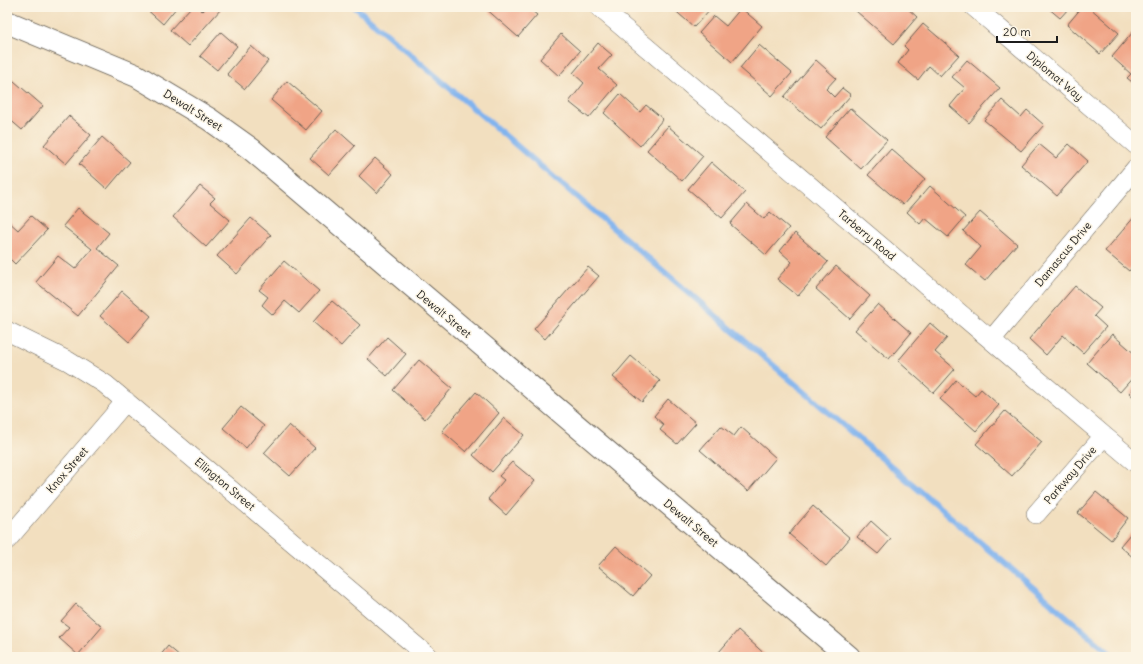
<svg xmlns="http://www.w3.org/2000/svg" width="1143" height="664" font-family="Delius,sans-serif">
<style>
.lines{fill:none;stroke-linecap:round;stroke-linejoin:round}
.stream{stroke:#81b4ee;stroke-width:6}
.building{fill:#f0a486}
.minor-casing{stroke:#676055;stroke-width:20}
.tertiary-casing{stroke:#676055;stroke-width:24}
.minor{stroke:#fff;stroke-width:19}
.tertiary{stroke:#fff;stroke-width:22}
.labels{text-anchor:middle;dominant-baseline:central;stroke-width:3;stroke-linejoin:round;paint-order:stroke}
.street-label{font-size:11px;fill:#1c1c1c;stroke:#fcf5e5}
</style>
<rect width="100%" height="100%" fill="#fcf5e5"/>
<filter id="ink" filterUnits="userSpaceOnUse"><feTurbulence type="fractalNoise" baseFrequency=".025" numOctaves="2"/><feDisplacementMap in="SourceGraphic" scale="8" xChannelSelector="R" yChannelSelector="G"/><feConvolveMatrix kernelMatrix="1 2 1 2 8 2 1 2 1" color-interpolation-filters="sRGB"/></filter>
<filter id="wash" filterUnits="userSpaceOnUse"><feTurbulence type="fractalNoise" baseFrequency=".012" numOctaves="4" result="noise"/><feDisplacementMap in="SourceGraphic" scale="16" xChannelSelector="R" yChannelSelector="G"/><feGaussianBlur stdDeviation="0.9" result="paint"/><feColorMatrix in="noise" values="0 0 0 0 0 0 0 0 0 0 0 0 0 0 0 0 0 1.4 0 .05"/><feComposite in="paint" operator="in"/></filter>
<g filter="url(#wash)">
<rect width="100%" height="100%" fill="#f2dfbf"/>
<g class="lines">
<path class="stream" d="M 355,7 L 1114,657"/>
</g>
<g id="blocks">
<path class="building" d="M 144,7 L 177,7 L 163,24 Z
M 191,7 L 197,7 L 202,11 L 206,7 L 219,7 L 221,9 L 188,46 L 170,30 Z
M 484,7 L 527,7 L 537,15 L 518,37 Z
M 671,7 L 712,7 L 694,27 Z
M 860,7 L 906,7 L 917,17 L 894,44 L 856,11 Z
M 1047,7 L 1070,7 L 1060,18 Z
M 1082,7 L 1089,7 L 1119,33 L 1100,54 L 1067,25 Z
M 741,8 L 762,26 L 732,62 L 699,33 L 714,16 L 726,26 Z
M 923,24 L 959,55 L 940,76 L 929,66 L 918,80 L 898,63 L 908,50 L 904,46 Z
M 221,32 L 237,46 L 217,70 L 200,56 Z
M 1133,32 L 1136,35 L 1136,85 L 1127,78 L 1131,74 L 1112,57 Z
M 561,34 L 580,51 L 559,76 L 540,59 Z
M 598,43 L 612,55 L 599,69 L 617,85 L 589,118 L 569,102 L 584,83 L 573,73 Z
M 759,45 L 792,73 L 772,96 L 740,68 Z
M 251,46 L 268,61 L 245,89 L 227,74 Z
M 816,60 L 836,78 L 826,89 L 834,97 L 842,88 L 851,95 L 821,129 L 784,97 Z
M 967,60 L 1000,88 L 969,123 L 950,106 L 965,88 L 952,77 Z
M 7,75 L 43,106 L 22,130 L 7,117 Z
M 287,81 L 322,111 L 306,130 L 271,100 Z
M 620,94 L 640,112 L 646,105 L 663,119 L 640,146 L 604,113 Z
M 1002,100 L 1021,117 L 1027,110 L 1044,125 L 1021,151 L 984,120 Z
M 850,108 L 887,140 L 861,169 L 825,137 Z
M 69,116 L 91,135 L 66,164 L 44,145 Z
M 668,126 L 703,156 L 682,181 L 647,150 Z
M 336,129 L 355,146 L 329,175 L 310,158 Z
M 102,137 L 130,162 L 107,189 L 79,164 Z
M 1039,144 L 1056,158 L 1069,144 L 1088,161 L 1057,196 L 1021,165 Z
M 891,149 L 925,179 L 903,205 L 868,175 Z
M 375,158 L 393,174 L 377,193 L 359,176 Z
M 711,162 L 745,192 L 722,218 L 688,189 Z
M 200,186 L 215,198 L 210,203 L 230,220 L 206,247 L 173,217 Z
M 930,186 L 965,217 L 948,237 L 925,218 L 920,224 L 907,212 Z
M 747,204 L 764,219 L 770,212 L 789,228 L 766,255 L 730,224 Z
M 78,208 L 109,233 L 97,248 L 119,266 L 78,316 L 36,282 L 58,256 L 75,269 L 92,249 L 63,226 Z
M 980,212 L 1017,244 L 985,281 L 966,265 L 981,247 L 963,231 Z
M 1136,215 L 1136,263 L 1129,271 L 1105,251 Z
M 31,216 L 47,230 L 15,264 L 7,256 L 7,220 L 18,230 Z
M 251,218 L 271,235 L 237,274 L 217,256 Z
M 795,233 L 828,262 L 798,296 L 777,279 L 792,262 L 780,251 Z
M 284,261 L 319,291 L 299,313 L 285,301 L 273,315 L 262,305 L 268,297 L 259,290 Z
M 836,266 L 870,296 L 850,319 L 816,289 Z
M 588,267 L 599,276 L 545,339 L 534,329 Z
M 1075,286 L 1101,308 L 1094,316 L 1106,327 L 1083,353 L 1063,335 L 1046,355 L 1029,339 Z
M 122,291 L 151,316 L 129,342 L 100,316 Z
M 332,301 L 360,325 L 341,346 L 313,322 Z
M 878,304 L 911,333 L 889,359 L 855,330 Z
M 930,323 L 947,338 L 935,352 L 955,369 L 934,393 L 898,361 Z
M 1112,334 L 1136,355 L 1136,374 L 1120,392 L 1087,363 Z
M 387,337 L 406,354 L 387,376 L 368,359 Z
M 631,356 L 660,381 L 642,402 L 613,377 Z
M 419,360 L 452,388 L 425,419 L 393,390 Z
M 956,380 L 975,396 L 981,389 L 999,405 L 976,431 L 940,399 Z
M 1136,385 L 1136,399 L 1129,393 Z
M 476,392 L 499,413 L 466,452 L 442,431 Z
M 668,399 L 696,423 L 677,444 L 660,430 L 664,425 L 654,416 Z
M 241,407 L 264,426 L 246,448 L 223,428 Z
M 1005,411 L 1042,442 L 1012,476 L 976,444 Z
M 504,418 L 524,435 L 492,472 L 473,455 Z
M 289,425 L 315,448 L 290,476 L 264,453 Z
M 721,426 L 734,436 L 741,427 L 776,458 L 748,491 L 700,450 Z
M 512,462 L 535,481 L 506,515 L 488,499 L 504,480 L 499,476 Z
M 1096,492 L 1128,518 L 1111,540 L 1078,513 Z
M 813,506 L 850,538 L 826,566 L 789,534 Z
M 871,521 L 891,539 L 878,554 L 857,537 Z
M 1136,527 L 1136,560 L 1120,546 Z
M 616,546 L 650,576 L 633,596 L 598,566 Z
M 76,604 L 102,627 L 78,655 L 59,638 L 69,627 L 61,621 Z
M 738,630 L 768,657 L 724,657 L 719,652 Z
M 168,646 L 181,657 L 159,657 Z"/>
</g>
</g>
<g filter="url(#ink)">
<use href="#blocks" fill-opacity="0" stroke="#676055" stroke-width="1"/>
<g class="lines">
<g class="minor-casing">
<path id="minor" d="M 599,7 L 1136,463
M 974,7 L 1136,145
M 7,331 L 68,361 L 105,384 L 429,657
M 991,340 L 1136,168
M 1036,514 L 1104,436
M 7,540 L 126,401"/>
</g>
<g class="tertiary-casing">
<path id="tertiary" d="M 7,22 L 137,76 L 209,119 L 251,149 L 849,657"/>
</g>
<use href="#minor" class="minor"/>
<use href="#tertiary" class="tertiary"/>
</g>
</g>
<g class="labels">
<g class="street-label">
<text transform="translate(1055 76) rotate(40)">Diplomat Way</text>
<text transform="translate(193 110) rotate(32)">Dewalt Street</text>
<text transform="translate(867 235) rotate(40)">Tarberry Road</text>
<text transform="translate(1063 254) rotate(-50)">Damascus Drive</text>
<text transform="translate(444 314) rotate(40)">Dewalt Street</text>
<text transform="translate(67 470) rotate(-49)">Knox Street</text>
<text transform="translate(1070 475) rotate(-49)">Parkway Drive</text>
<text transform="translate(225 484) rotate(40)">Ellington Street</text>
<text transform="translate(691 523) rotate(40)">Dewalt Street</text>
</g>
</g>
<rect width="1143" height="664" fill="none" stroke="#fcf5e5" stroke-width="24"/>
<path d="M997 36v6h60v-6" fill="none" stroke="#1c1c1c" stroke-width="2"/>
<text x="1003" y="36" font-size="12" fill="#1c1c1c" stroke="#fcf5e5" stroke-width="3" paint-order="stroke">20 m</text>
</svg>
